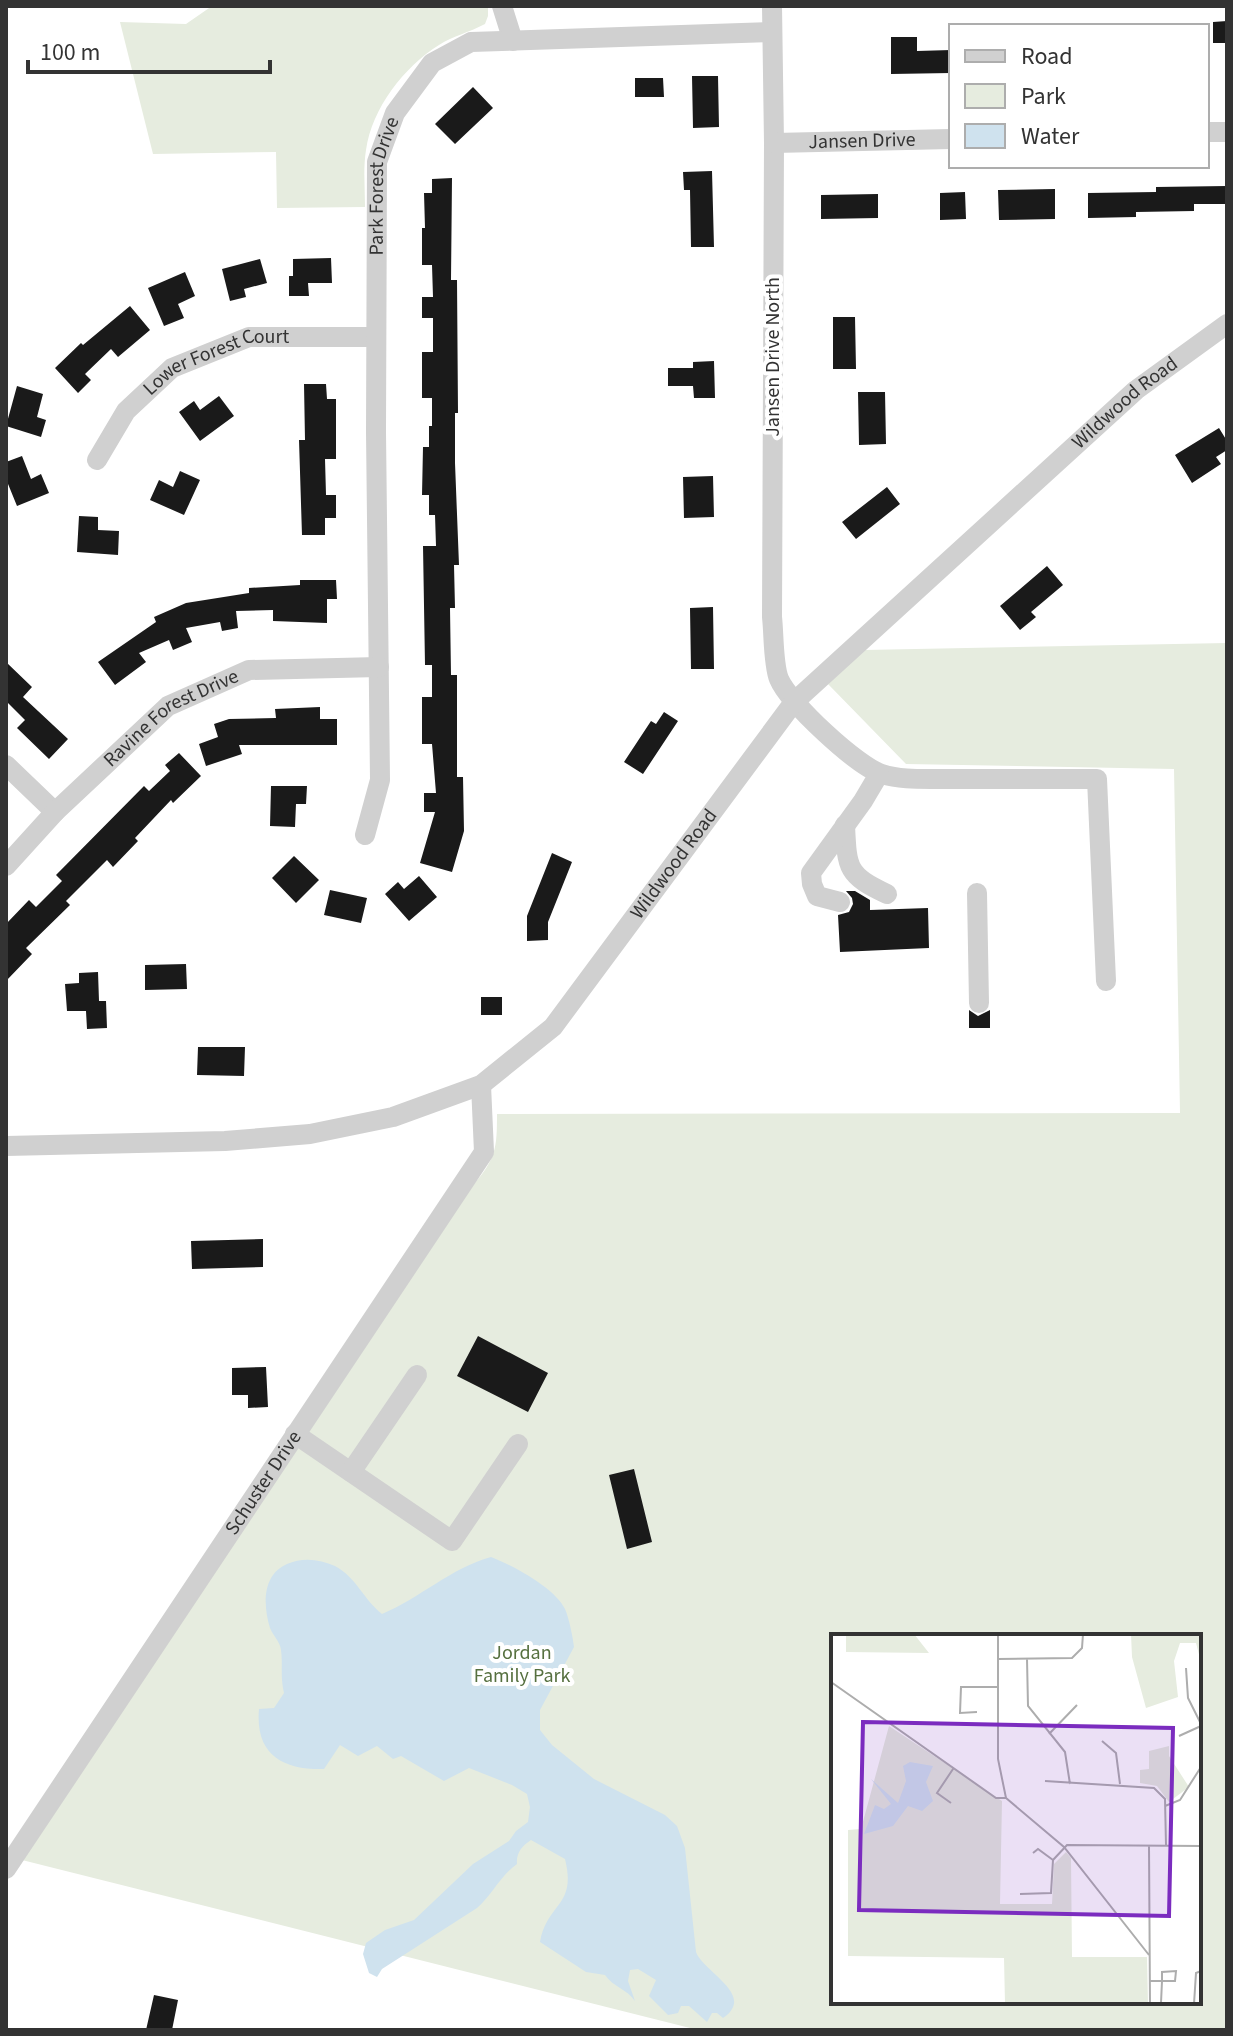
<svg xmlns="http://www.w3.org/2000/svg" width="1233" height="2036" font-family="'Source Sans 3',sans-serif">
<style>
.green{fill:#e6ecdf;fill-rule:evenodd}
.water{fill:#cfe2ee}
.building{fill:#1a1a1a}
.lines{fill:none;stroke-linecap:round;stroke-linejoin:round}
.minor{stroke:#d0d0d0;stroke-width:20}
.labels{text-anchor:middle;dominant-baseline:central;stroke-width:8;stroke-linejoin:round;paint-order:stroke}
.street-label{font-size:20px;fill:#333;stroke:#fff}
.park-label{font-size:20px;fill:#56703f;stroke:#fff}
.inset-road{fill:none;stroke:#adadad;stroke-width:2}
.view{fill:#7b2cbf;fill-opacity:0.15;stroke:#7b2cbf;stroke-width:4}
.inset-edge{fill:none;stroke:#333;stroke-width:4}
</style>
<rect width="100%" height="100%" fill="#fff"/>
<path class="green" d="M 212,6 L 488,6 L 488,16 L 485,24 C 470,32 453,36 439,45 C 404,67 372,108 366,150 C 363,169 365,188 365,207 L 277,208 L 276,152 L 153,154 L 120,22 L 186,24 Z
M 1227,643 L 1227,2030 L 698,2030 L 18,1859 L 473,1185 C 496,1159 497,1148 497,1114 L 1180,1113 L 1174,769 L 906,764 L 828,684 L 864,650 ZM 833,1636 L 1199,1636 L 1199,2002 L 833,2002 Z"/>
<path class="water" d="M 491,1557 C 512,1565 555,1588 565,1609 C 569,1618 573,1638 574,1647 L 540,1710 L 540,1730 L 552,1745 L 594,1779 L 665,1815 L 677,1826 L 685,1848 L 696,1952 C 703,1972 757,1995 723,2018 L 717,2013 L 712,2013 L 707,2022 L 689,2006 L 681,2006 L 678,2013 L 668,2015 L 649,1996 L 656,1980 L 638,1969 L 630,1970 L 628,1981 L 635,2001 C 627,1989 613,1987 605,1975 L 586,1972 L 540,1942 C 547,1902 577,1907 565,1859 L 531,1840 C 522,1846 516,1853 517,1864 C 500,1876 492,1895 477,1908 L 382,1969 L 377,1977 L 369,1973 L 363,1954 L 366,1943 L 385,1930 L 414,1920 L 473,1864 L 509,1841 L 516,1831 L 528,1822 L 530,1807 L 527,1794 L 512,1785 L 469,1768 L 444,1781 L 401,1756 L 393,1759 L 377,1746 L 358,1756 L 340,1745 L 324,1769 C 283,1770 255,1755 259,1709 L 274,1708 L 284,1693 C 280,1675 283,1666 281,1650 C 280,1641 273,1636 270,1628 C 263,1605 262,1575 287,1564 C 302,1557 320,1559 335,1566 C 356,1577 364,1600 382,1614 C 420,1598 451,1568 491,1557 Z"/>
<path class="building" d="M 1227,21 L 1227,43 L 1213,43 L 1213,22 Z
M 891,37 L 917,37 L 917,51 L 951,50 L 951,73 L 891,74 Z
M 692,76 L 718,76 L 719,127 L 693,128 Z
M 635,78 L 663,78 L 664,97 L 635,97 Z
M 473,87 L 493,108 L 455,144 L 435,124 Z
M 712,171 L 714,247 L 691,247 L 690,190 L 684,190 L 683,172 Z
M 452,178 L 451,280 L 457,280 L 458,413 L 455,413 L 455,463 L 459,565 L 454,565 L 455,608 L 450,608 L 451,675 L 457,675 L 457,777 L 463,777 L 464,831 L 452,872 L 420,863 L 435,812 L 424,812 L 424,793 L 436,793 L 432,744 L 422,744 L 422,697 L 432,697 L 432,665 L 425,665 L 423,546 L 436,546 L 435,515 L 429,515 L 429,495 L 422,495 L 423,447 L 429,447 L 429,426 L 432,426 L 432,398 L 422,398 L 422,352 L 433,352 L 433,318 L 422,318 L 422,297 L 433,297 L 432,265 L 422,265 L 422,228 L 425,228 L 424,193 L 432,193 L 432,179 Z
M 1227,186 L 1227,204 L 1194,204 L 1194,211 L 1136,212 L 1136,217 L 1088,218 L 1088,193 L 1156,192 L 1156,187 Z
M 1055,189 L 1055,219 L 999,220 L 998,190 Z
M 965,192 L 966,219 L 940,220 L 940,193 Z
M 878,194 L 878,218 L 821,219 L 821,195 Z
M 331,258 L 332,283 L 308,283 L 309,296 L 289,296 L 289,276 L 293,276 L 293,259 Z
M 260,259 L 267,283 L 244,289 L 246,297 L 230,301 L 222,269 Z
M 185,272 L 195,296 L 178,304 L 184,318 L 164,326 L 148,288 Z
M 130,306 L 150,330 L 118,357 L 111,349 L 85,374 L 91,380 L 78,393 L 55,368 L 81,343 L 83,345 Z
M 833,317 L 855,317 L 856,369 L 833,369 Z
M 714,361 L 715,398 L 694,398 L 693,386 L 668,386 L 668,368 L 693,368 L 693,362 Z
M 304,384 L 326,384 L 327,399 L 336,399 L 336,459 L 325,459 L 326,495 L 336,495 L 336,518 L 325,518 L 325,535 L 302,535 L 299,440 L 305,440 Z
M 17,386 L 43,394 L 37,417 L 46,420 L 41,437 L 6,426 Z
M 858,392 L 885,392 L 886,444 L 859,445 Z
M 219,396 L 234,416 L 200,441 L 179,412 L 194,401 L 200,410 Z
M 1219,428 L 1227,441 L 1227,450 L 1216,457 L 1221,464 L 1192,483 L 1175,455 Z
M 22,456 L 31,479 L 41,474 L 49,493 L 17,506 L 6,479 L 6,462 Z
M 180,471 L 200,480 L 184,515 L 150,500 L 159,480 L 173,487 Z
M 713,476 L 714,517 L 684,518 L 683,477 Z
M 887,487 L 900,504 L 856,539 L 842,522 Z
M 79,516 L 98,517 L 98,530 L 119,531 L 118,555 L 77,552 Z
M 1047,566 L 1063,585 L 1031,612 L 1036,617 L 1020,630 L 1000,606 Z
M 300,580 L 336,580 L 337,599 L 327,599 L 327,623 L 273,621 L 273,610 L 236,611 L 238,628 L 222,631 L 220,622 L 186,628 L 192,642 L 173,650 L 169,640 L 139,653 L 146,662 L 115,685 L 98,662 L 156,622 L 154,617 L 186,603 L 249,593 L 249,588 L 300,585 Z
M 713,607 L 714,669 L 691,669 L 690,608 Z
M 6,662 L 32,687 L 23,697 L 68,739 L 49,759 L 17,728 L 25,720 L 6,701 Z
M 320,707 L 320,719 L 337,719 L 337,745 L 239,745 L 242,754 L 206,766 L 199,744 L 218,737 L 214,724 L 229,719 L 276,718 L 275,709 Z
M 664,712 L 678,721 L 643,774 L 624,762 L 651,721 L 656,724 Z
M 179,753 L 201,776 L 173,803 L 171,800 L 135,838 L 138,841 L 113,867 L 107,860 L 66,901 L 70,905 L 26,948 L 32,954 L 6,981 L 6,924 L 29,900 L 36,907 L 62,881 L 56,875 L 144,786 L 149,791 L 170,771 L 165,765 Z
M 271,786 L 307,786 L 306,804 L 296,804 L 295,827 L 270,826 Z
M 552,853 L 572,862 L 548,922 L 548,940 L 527,941 L 527,916 Z
M 294,856 L 319,880 L 296,903 L 272,878 Z
M 419,876 L 437,897 L 409,921 L 385,894 L 398,882 L 404,889 Z
M 330,890 L 367,898 L 361,923 L 324,915 Z
M 846,891 L 855,891 L 870,900 L 870,910 L 928,908 L 929,948 L 840,952 L 838,915 L 849,912 L 853,904 L 852,898 Z
M 186,964 L 187,989 L 145,990 L 145,965 Z
M 98,972 L 99,1001 L 106,1001 L 107,1028 L 87,1029 L 86,1011 L 67,1011 L 65,984 L 79,983 L 79,973 Z
M 481,997 L 502,997 L 502,1015 L 481,1015 Z
M 969,1010 L 978,1016 L 990,1010 L 990,1028 L 969,1028 Z
M 198,1047 L 245,1047 L 244,1076 L 197,1075 Z
M 263,1239 L 263,1267 L 192,1269 L 191,1241 Z
M 478,1336 L 548,1373 L 528,1412 L 457,1376 Z
M 266,1367 L 268,1407 L 248,1408 L 248,1395 L 232,1395 L 232,1368 Z
M 634,1469 L 652,1542 L 627,1549 L 609,1475 Z
M 154,1995 L 178,2000 L 172,2030 L 146,2030 Z"/>
<g class="lines">
<g class="minor">
<path d="M 502,6 L 513,41"/>
<path d="M 772,6 L 774,143 L 772,617 C 774,634 773,664 779,679 C 789,703 858,767 882,774 C 898,779 915,779 931,779 L 1097,779 L 1106,981"/>
<path d="M 1207,132 L 1227,132"/>
<path id="s1" d="M 774,143 L 951,139"/>
<path id="s2" d="M 97,460 L 126,411 L 172,368 L 249,337 L 376,337"/>
<path d="M 6,765 L 55,812"/>
<path d="M 845,825 C 847,869 847,875 887,894"/>
<path id="s3" d="M 365,835 L 380,780 L 376,432 L 377,162 L 395,113 L 432,63 L 471,42 L 772,32"/>
<path id="s4" d="M 6,866 L 55,812 L 168,706 L 249,670 L 379,667"/>
<path d="M 977,893 L 979,1003"/>
<path d="M 840,902 L 817,896 L 812,884 L 811,873 L 863,801 L 879,774"/>
<path id="s5" d="M 6,1146 L 225,1141 L 310,1134 L 393,1117 L 481,1085 L 553,1027 L 794,702 L 1136,390 L 1227,324"/>
<path d="M 295,1434 L 452,1541 L 518,1444"/>
<path d="M 351,1472 L 417,1375"/>
<path id="s6" d="M 6,1869 L 484,1152 L 481,1085"/>
</g>
</g>
<g class="labels">
<g class="street-label">
<text stroke="none"><textPath href="#s1" startOffset="88">Jansen Drive</textPath></text>
<text stroke="none"><textPath href="#s3" startOffset="652">Park Forest Drive</textPath></text>
<text transform="translate(773 357) rotate(-90)">Jansen Drive North</text>
<text stroke="none"><textPath href="#s2" startOffset="164">Lower Forest Court</textPath></text>
<text stroke="none"><textPath href="#s5" startOffset="1426">Wildwood Road</textPath></text>
<text stroke="none"><textPath href="#s4" startOffset="224">Ravine Forest Drive</textPath></text>
<text stroke="none"><textPath href="#s5" startOffset="778">Wildwood Road</textPath></text>
<text stroke="none"><textPath href="#s6" startOffset="464">Schuster Drive</textPath></text>
</g>
<g class="park-label">
<text x="522" y="1653">Jordan<tspan x="522" dy="23">Family Park</tspan></text>
</g>
</g>
<g transform="translate(831 1634)">
<rect width="370" height="370" fill="#fff"/>
<path d="M 15,0 L 83,0 L 98,19 L 15,18 ZM 300,0 L 370,0 L 370,28 L 365,9 L 349,9 L 343,27 L 347,63 L 315,74 L 301,23 ZM 58,92 L 171,167 L 169,270 L 221,270 L 223,230 L 235,218 L 240,224 L 241,323 L 316,323 L 317,370 L 174,370 L 173,324 L 17,322 L 17,196 L 30,195 ZM 338,112 L 338,122 L 358,153 L 338,168 L 326,152 L 309,149 L 309,136 L 318,135 L 318,117 Z" fill="#e6ecdf"/>
<path d="M 79,128 L 102,132 L 95,148 L 102,167 L 91,177 L 77,172 L 62,192 L 33,200 L 44,171 L 53,175 L 60,170 L 40,145 L 67,169 L 75,147 L 72,132 Z" fill="#cfe2ee"/>
<path class="inset-road" d="M 167,0 L 167,125 L 175,164 L 233,213 L 318,321M 167,25 L 241,24 L 251,14 L 252,0M 196,25 L 197,72 L 234,118 L 239,150M 355,34 L 357,64 L 370,90M 0,48 L 165,164 L 175,164M 146,78 L 129,79 L 130,53 L 167,53M 218,100 L 246,71M 348,102 L 370,92M 271,107 L 285,119 L 289,150M 214,147 L 323,154 L 334,165 L 335,211M 120,169 L 106,159 L 122,135M 334,172 L 349,166 L 370,133M 318,211 L 319,370M 202,219 L 207,215 L 222,226M 189,260 L 220,259 L 222,226 L 236,211 L 370,212M 319,347 L 344,347 L 345,337 L 331,338 L 331,347 L 330,369M 363,370 L 365,339 L 370,337"/>
<path class="view" d="M 32,88 L 342,94 L 338,282 L 28,276 Z"/>
<rect width="370" height="370" class="inset-edge"/>
</g>
<rect width="1233" height="2036" fill="none" stroke="#333333" stroke-width="16"/>
<rect x="949" y="24" width="260" height="144" fill="#ffffff" stroke="#adadad" stroke-width="2"/>
<rect x="965" y="50" width="40" height="12" fill="#d0d0d0" stroke="#adadad" stroke-width="2"/>
<text x="1021" y="64" font-size="24" fill="#333333">Road</text>
<rect x="965" y="84" width="40" height="24" fill="#e6ecdf" stroke="#adadad" stroke-width="2"/>
<text x="1021" y="104" font-size="24" fill="#333333">Park</text>
<rect x="965" y="124" width="40" height="24" fill="#cfe2ee" stroke="#adadad" stroke-width="2"/>
<text x="1021" y="144" font-size="24" fill="#333333">Water</text>
<path d="M28 60v12h242v-12" fill="none" stroke="#333333" stroke-width="4"/>
<text x="40" y="60" font-size="24" fill="#333333" stroke="#ffffff" stroke-width="6" paint-order="stroke">100 m</text>
</svg>
